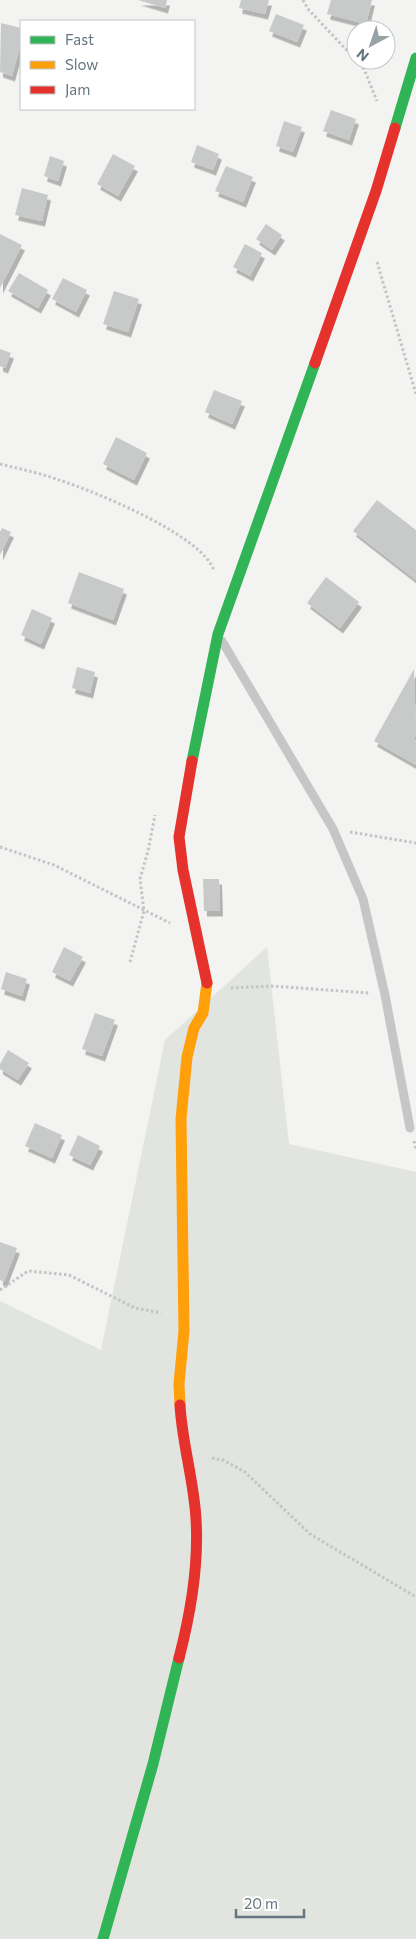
<svg xmlns="http://www.w3.org/2000/svg" width="416" height="1939" font-family="Commissioner,sans-serif">
<style>
.green{fill:#e2e4df}
.building{fill:#c8caca;filter:url(#shadow)}
.lines{fill:none;stroke-linecap:round;stroke-linejoin:round}
.path{stroke:#c3c4c5;stroke-width:3;stroke-dasharray:2.5 2.5;stroke-linecap:butt}
.lane{stroke:#c5c7c7;stroke-width:9}
.fast{stroke:#30b455;stroke-width:11}
.slow{stroke:#ff9f0a;stroke-width:11}
.jam{stroke:#e5322d;stroke-width:11}
</style>
<defs>
<filter id="shadow"><feDropShadow dx="3" dy="5.5" stdDeviation="0" flood-color="#0004"/></filter>
</defs>
<rect width="100%" height="100%" fill="#f3f3f1"/>
<path class="green" d="M 267,947 L 289,1144 L 416,1172 L 416,1939 L 0,1939 L 0,1301 L 101,1350 L 165,1040 Z"/>
<path class="building" d="M 138,0 L 167,0 L 165,8 Z
M 241,0 L 269,0 L 265,14 L 239,8 Z
M 331,0 L 372,0 L 366,24 L 327,14 Z
M 276,14 L 304,25 L 297,42 L 269,31 Z
M 1,23 L 21,28 L 21,43 L 12,76 L 0,72 Z
M 331,110 L 356,119 L 349,140 L 323,131 Z
M 284,121 L 302,127 L 293,152 L 276,146 Z
M 197,145 L 219,154 L 213,170 L 191,162 Z
M 113,154 L 135,166 L 118,196 L 97,184 Z
M 50,156 L 64,161 L 58,181 L 44,176 Z
M 226,166 L 253,177 L 243,202 L 215,191 Z
M 22,188 L 48,195 L 42,221 L 15,215 Z
M 266,224 L 282,235 L 272,250 L 256,239 Z
M 0,234 L 22,245 L 0,288 Z
M 245,244 L 262,253 L 250,276 L 233,267 Z
M 19,273 L 48,290 L 38,308 L 8,291 Z
M 63,278 L 87,290 L 76,312 L 52,299 Z
M 114,291 L 139,299 L 128,332 L 103,324 Z
M 0,349 L 11,353 L 5,368 L 0,366 Z
M 214,390 L 242,401 L 232,424 L 205,412 Z
M 116,437 L 147,453 L 134,480 L 103,464 Z
M 377,500 L 416,530 L 416,580 L 353,531 Z
M 2,528 L 11,532 L 0,555 L 0,532 Z
M 79,572 L 124,589 L 113,620 L 68,603 Z
M 326,577 L 359,602 L 340,628 L 307,603 Z
M 32,609 L 52,618 L 41,644 L 21,635 Z
M 77,667 L 95,672 L 90,693 L 72,688 Z
M 414,669 L 416,735 L 414,739 L 416,741 L 416,765 L 374,741 Z
M 203,879 L 219,879 L 220,911 L 204,911 Z
M 64,947 L 83,957 L 70,981 L 52,972 Z
M 6,972 L 27,979 L 22,996 L 1,989 Z
M 95,1013 L 115,1020 L 102,1056 L 82,1049 Z
M 8,1050 L 29,1063 L 18,1080 L 0,1069 L 0,1064 Z
M 35,1123 L 62,1135 L 52,1158 L 25,1146 Z
M 78,1135 L 100,1146 L 90,1165 L 69,1155 Z
M 0,1242 L 17,1248 L 4,1282 L 0,1280 Z"/>
<g class="lines">
<path class="path" d="M 303,0 L 308,9 L 356,60
M 356,60 L 364,69 L 377,101
M 377,262 L 416,394
M 0,464 C 20,469 40,473 59,480 C 94,491 204,536 214,571
M 350,832 L 416,843
M 0,847 L 54,865 L 170,923
M 130,962 L 144,911 L 140,879 L 148,851 L 155,815
M 231,988 L 271,986 L 369,993
M 414,1141 L 416,1150
M 0,1290 L 28,1271 L 69,1275 L 135,1308 L 161,1313
M 212,1458 L 223,1460 L 245,1472 L 310,1534 L 416,1597"/>
<path class="lane" d="M 222,641 L 333,829 L 363,899 L 385,995 L 410,1128"/>
<path class="fast" d="M 395,128 L 416,58
M 192,761 L 218,634 L 315,363
M 103,1939 L 153,1764 L 179,1658"/>
<path class="slow" d="M 180,1405 L 179,1384 L 184,1331 L 181,1119 L 187,1057 L 194,1028 L 203,1013 L 207,983"/>
<path class="jam" d="M 315,363 L 376,191 L 395,128
M 192,761 L 179,837 L 183,870 L 207,983
M 179,1658 C 191,1612 199,1566 196,1519 C 194,1481 182,1443 180,1405"/>
</g>
<rect x="20" y="20" width="175" height="90" fill="#ffffff" stroke="#c1c8cc"/>
<rect x="30" y="36" width="25" height="8" fill="#30b455" stroke="#c1c8cc"/>
<text x="65" y="45" font-size="15" fill="#65767f">Fast</text>
<rect x="30" y="61" width="25" height="8" fill="#ff9f0a" stroke="#c1c8cc"/>
<text x="65" y="70" font-size="15" fill="#65767f">Slow</text>
<rect x="30" y="86" width="25" height="8" fill="#e5322d" stroke="#c1c8cc"/>
<text x="65" y="95" font-size="15" fill="#65767f">Jam</text>
<g transform="translate(371 45) rotate(220)"><circle r="24" fill="#ffffff" stroke="#c1c8cc"/>
<path d="M0-4L9 19L0 12L-9 19Z" fill="#97a2a7"/>
<text y="-8" font-size="14" font-weight="bold" text-anchor="middle" fill="#65767f">N</text>
</g>
<path d="M236 1909v8h68v-8" fill="none" stroke="#65767f" stroke-width="2.5"/>
<text x="244" y="1909" font-size="15" fill="#65767f" stroke="#ffffff" stroke-width="4" paint-order="stroke">20 m</text>
</svg>
